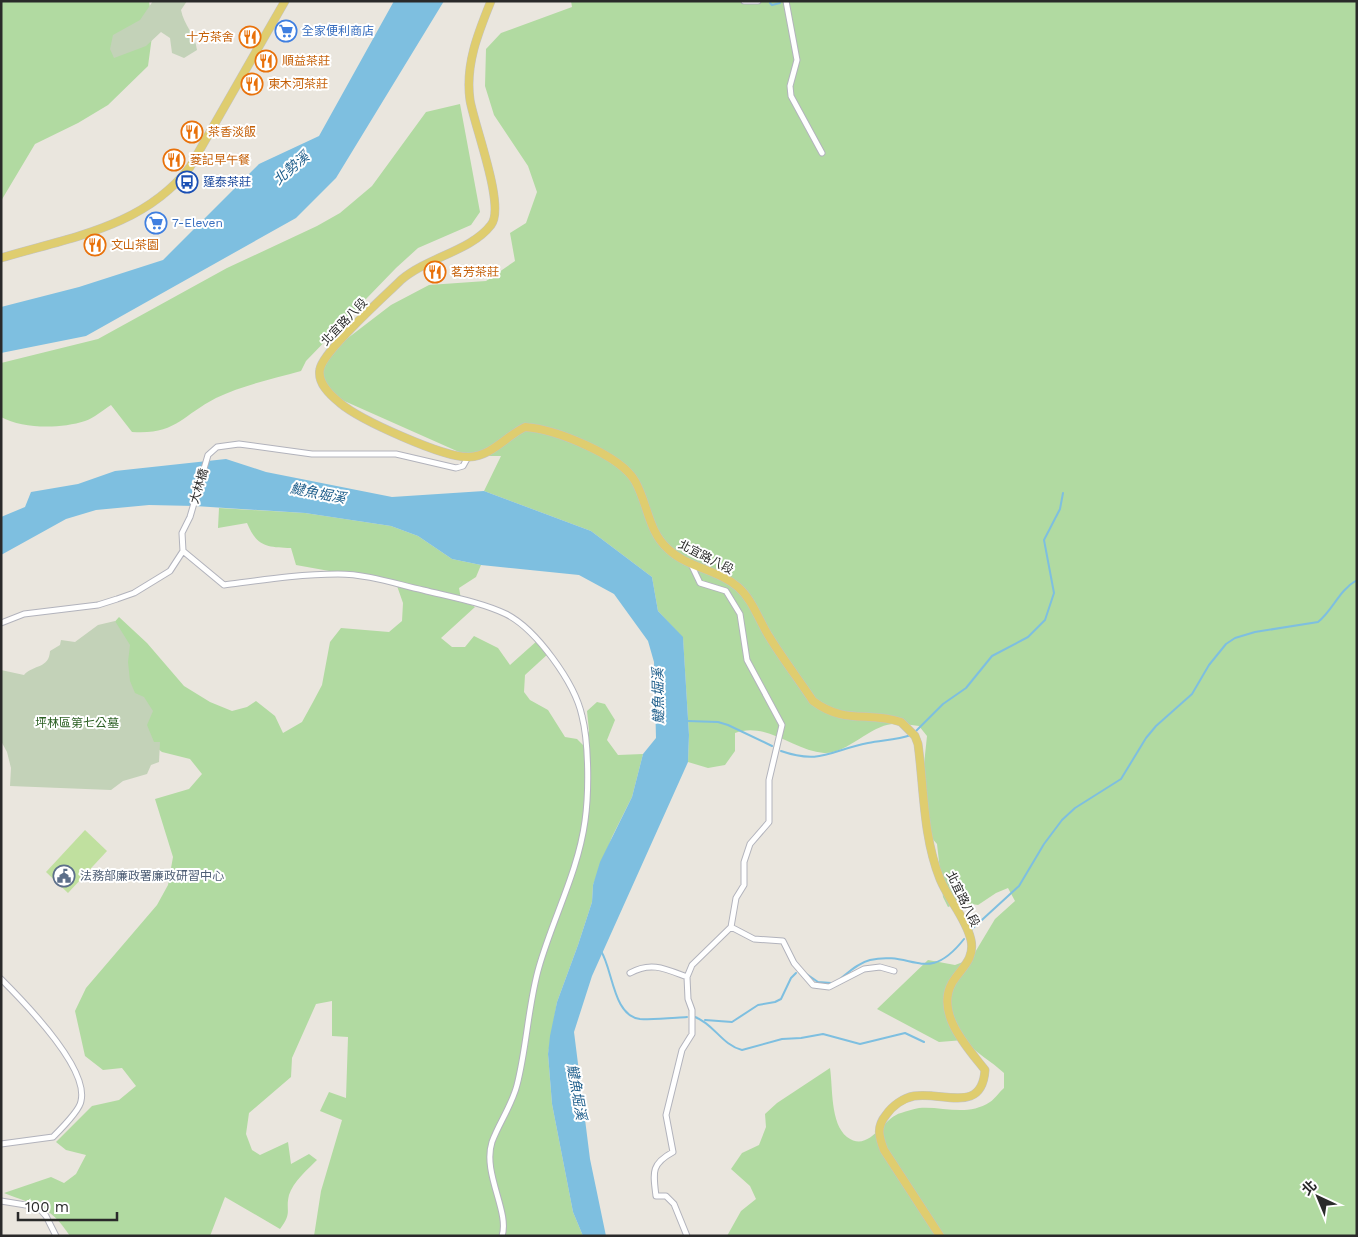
<svg xmlns="http://www.w3.org/2000/svg" width="1358" height="1237" font-family="'Work Sans','Noto Sans TC',sans-serif">
<style>
.green{fill:#b1daa1}
.cemetery{fill:#c3d2b8}
.pitch{fill:#c0e09f}
.water{fill:#7ebfe0}
.lines{fill:none;stroke-linecap:round;stroke-linejoin:round}
.stream{stroke:#7ebfe0;stroke-width:2}
.minor-casing{stroke:#b2b3bc;stroke-width:7}
.primary-casing{stroke:#c3c3c3;stroke-width:9}
.minor{stroke:#fff;stroke-width:5}
.primary{stroke:#dfcd6f;stroke-width:8}
.labels{text-anchor:middle;dominant-baseline:central;stroke-width:4;stroke-linejoin:round;paint-order:stroke}
.shop-label{font-size:12px;fill:#366cbe;stroke:#fff;text-anchor:start}
.food-label{font-size:12px;fill:#c56008;stroke:#fff;text-anchor:start}
.transit-label{font-size:12px;fill:#164399;stroke:#fff;text-anchor:start}
.street-label{font-size:12px;fill:#2a2a2a;stroke:#fff}
.park-label{font-size:12px;fill:#2b5f23;stroke:#fff}
.service-label{font-size:12px;fill:#4e5e75;stroke:#fff;text-anchor:start}
.water-label{font-size:14px;font-style:italic;fill:#1e5e8b;stroke:#fff}
</style>
<rect width="100%" height="100%" fill="#eae6de"/>
<path class="green" d="M 1,1 L 149,1 L 153,29 L 148,66 L 108,105 L 78,123 L 35,144 L 1,201 Z
M 571,1 L 1357,1 L 1357,1236 L 727,1236 L 741,1211 L 756,1199 L 750,1186 L 731,1169 L 742,1153 L 759,1145 L 766,1127 L 765,1114 L 777,1103 L 830,1068 C 833,1088 830,1123 847,1137 C 870,1154 883,1117 901,1113 C 907,1111 913,1109 919,1108 C 943,1106 967,1117 990,1102 C 995,1099 999,1092 1004,1088 L 1004,1073 C 991,1061 976,1053 964,1040 L 939,1042 L 877,1009 L 928,960 L 955,965 L 971,959 L 995,919 L 1015,901 L 1008,888 L 996,893 L 978,905 L 960,902 L 948,907 L 943,897 L 937,844 L 924,829 L 923,774 L 927,736 L 919,726 C 910,725 900,723 892,724 C 870,726 847,754 824,753 C 794,751 766,721 735,733 L 735,751 L 725,765 L 708,768 L 688,762 L 689,735 L 683,638 L 658,611 L 652,577 L 591,531 L 484,491 L 501,456 L 468,456 L 333,396 L 321,383 L 321,366 L 344,341 L 391,305 L 429,285 L 486,281 L 515,261 L 510,233 L 526,223 L 537,192 L 528,166 L 494,115 L 485,86 L 486,49 L 501,33 L 572,7 Z
M 460,104 L 480,212 L 471,225 L 418,248 L 396,268 L 306,361 L 301,371 C 272,379 243,385 216,398 C 181,416 176,435 132,432 L 111,405 C 103,410 94,418 85,421 C 60,429 23,429 1,417 L 1,363 L 98,339 L 227,268 L 317,226 L 340,213 L 372,186 L 426,112 Z
M 219,508 L 305,513 L 391,526 L 418,536 L 452,559 L 481,565 L 476,577 L 459,588 L 461,599 L 475,607 L 441,638 L 452,647 L 465,647 L 474,636 L 498,648 L 510,665 L 538,640 L 549,653 L 525,675 L 524,692 L 530,700 L 548,710 L 565,737 L 577,739 L 583,745 L 589,731 L 587,711 L 597,702 L 605,704 L 615,720 L 607,740 L 618,755 L 643,754 L 632,797 L 612,837 L 593,885 L 592,902 L 578,945 L 557,1002 L 548,1054 L 552,1104 L 573,1212 L 583,1236 L 314,1236 L 321,1191 L 342,1120 L 320,1111 L 329,1092 L 346,1098 L 348,1037 L 332,1036 L 332,1001 L 316,1004 L 292,1058 L 291,1077 L 249,1113 L 246,1134 L 252,1150 L 260,1155 L 288,1142 L 291,1164 L 309,1154 L 317,1160 C 308,1169 293,1182 289,1195 C 285,1211 293,1212 280,1229 L 225,1197 L 210,1236 L 70,1236 C 49,1204 36,1206 4,1193 L 51,1177 L 64,1183 L 76,1174 L 86,1155 L 66,1150 L 56,1142 L 92,1106 L 119,1100 L 136,1086 L 122,1068 L 103,1070 L 85,1056 L 75,1011 L 86,988 L 157,905 L 168,885 L 173,857 L 155,799 L 189,789 L 202,774 L 190,759 L 162,752 L 137,733 L 112,625 L 119,617 L 147,643 L 184,686 L 210,702 L 232,711 L 247,707 L 256,701 L 275,716 L 283,733 L 302,722 L 313,702 L 322,685 L 330,642 L 341,628 L 389,632 L 402,621 L 403,603 L 396,583 L 296,565 L 291,548 C 267,547 257,547 247,523 L 218,528 Z"/>
<path class="cemetery" d="M 153,1 L 187,1 L 181,10 C 184,26 195,33 197,50 L 184,58 L 172,53 L 170,38 L 161,32 L 146,46 L 114,58 L 110,49 L 113,35 L 140,20 Z
M 115,621 L 130,645 L 128,662 L 130,681 L 135,693 L 144,697 L 153,711 L 147,725 L 154,742 L 160,742 L 159,762 L 151,765 L 147,774 L 123,781 L 111,790 L 10,786 L 11,768 L 7,752 L 1,741 L 1,670 L 24,675 C 34,664 49,669 50,651 L 60,645 L 61,640 L 75,642 L 98,625 Z"/>
<path class="pitch" d="M 85,830 L 107,851 L 68,893 L 46,872 Z"/>
<path class="water" d="M 394,1 L 444,1 L 336,178 L 296,218 L 86,336 L 1,353 L 1,307 L 79,287 L 163,260 L 259,164 L 319,136 Z
M 226,459 L 266,472 L 392,497 L 484,491 L 591,531 L 652,577 L 658,611 L 683,637 L 689,735 L 688,762 L 592,976 L 574,1032 L 590,1159 L 606,1236 L 583,1236 L 573,1212 L 552,1104 L 548,1054 L 550,1036 L 557,1002 L 578,945 L 592,902 L 593,885 L 600,862 L 632,797 L 643,754 L 656,738 L 654,662 L 648,641 L 614,594 L 579,575 L 481,565 L 452,559 L 418,536 L 391,526 L 305,513 L 195,506 L 149,505 L 96,510 L 66,519 L 1,555 L 1,517 L 25,507 L 31,492 L 78,484 L 115,471 Z"/>
<g class="lines">
<path class="stream" d="M 770,3 L 772,5 L 780,3
M 687,721 L 718,722 L 728,725 L 772,746
M 916,731 L 943,704 L 966,688 L 992,656 L 1028,637 L 1045,620 L 1054,593 L 1044,540 L 1060,509 L 1063,493
M 781,751 C 821,765 831,750 868,743 C 883,740 897,740 911,735
M 972,929 L 1019,886 L 1044,844 L 1062,820 L 1075,808 L 1121,779 L 1146,738 L 1156,726 L 1192,694 L 1209,665 L 1226,644 L 1235,638 L 1255,632 L 1318,622 C 1333,610 1339,590 1357,580
M 601,951 C 613,970 613,1016 640,1019 C 655,1020 672,1018 687,1017
M 805,973 L 818,982 L 831,983
M 840,979 C 849,972 858,963 870,960 C 913,950 927,986 964,939
M 695,1017 C 714,1024 722,1045 742,1050 L 782,1039 L 801,1038 L 823,1034 L 860,1044 L 905,1033 L 924,1042
M 705,1020 L 732,1022 L 758,1005 L 775,1002 L 781,999 L 791,978 L 796,973"/>
<g class="minor-casing">
<path id="minor" d="M 744,1 L 758,1
M 786,1 L 797,60 L 790,86 L 791,96 L 822,153
M 183,551 L 224,585 C 262,580 300,574 338,574 C 367,574 396,584 423,590 C 451,597 480,602 506,614 C 536,629 575,683 582,716 C 589,743 589,793 585,821 C 578,872 553,918 539,967 C 528,1005 527,1046 517,1085 C 512,1105 499,1123 492,1142 C 482,1173 510,1212 502,1236
M 1,623 L 24,614 L 98,605 L 117,599 L 134,593 L 170,571 L 183,551 L 182,533 L 190,517 L 208,455 L 217,447 L 239,444 L 312,454 L 396,454 L 456,468 L 463,466 L 468,457
M 731,927 L 754,939 L 783,941 L 794,963 L 813,985 L 829,987 L 864,969 L 880,967 L 894,971
M 630,973 C 651,961 666,969 687,977
M 1,979 C 24,1002 89,1068 81,1101 C 80,1110 60,1130 53,1137 L 1,1144
M 1,1201 L 38,1207 L 46,1216 L 56,1236
M 687,1236 L 674,1204 L 666,1196 L 656,1196 C 653,1172 651,1164 673,1152 L 666,1115 L 682,1050 L 692,1034 L 692,1010 L 688,999 L 687,977 L 692,965 L 731,927 L 736,898 L 744,885 L 744,862 L 750,844 L 769,822 L 769,780 L 782,725 L 747,660 L 740,614 L 726,591 L 700,583 L 691,564"/>
</g>
<g class="primary-casing">
<path id="primary" d="M 491,1 C 478,33 465,65 470,100 C 474,125 506,207 491,225 C 471,251 428,257 401,280 C 385,296 323,351 320,369 C 317,383 330,395 340,403 C 360,420 444,458 469,457 C 492,456 506,436 525,427 C 555,429 620,455 635,481 C 648,504 648,531 668,549 C 688,568 717,569 738,587 C 753,600 759,621 770,638 C 783,659 799,680 813,701 C 845,725 868,711 901,722 L 915,736 L 918,744 C 924,788 923,837 940,879 C 948,899 966,918 971,940 C 975,960 961,968 952,983 C 935,1014 968,1048 985,1070 C 982,1115 942,1091 914,1096 C 903,1098 892,1106 886,1115 C 876,1127 879,1137 884,1150 L 940,1236
M 1,258 C 71,237 144,227 190,167 L 285,1"/>
</g>
<use href="#minor" class="minor"/>
<use href="#primary" class="primary"/>
</g>
<defs>
<g id="supermarket-ring" transform="scale(1.125)"><circle r="9.5" fill="#fff" stroke="#3f7fe0" stroke-width="1.5"/><path d="M-6-5.5h2.5l.6 2H6L4.5 2H-2.5L-4.4-4H-6ZM-1.5 3.2a1.3 1.3 0 1 0 .1 0ZM3 3.2a1.3 1.3 0 1 0 .1 0Z" fill="#3f7fe0"/></g>
<g id="restaurant-ring" transform="scale(1.125)"><circle r="9.5" fill="#fff" stroke="#e8710a" stroke-width="1.5"/><path d="M-5-6h1v4h1v-4h1v4h1v-4h1v5L-1.5 .5V6h-2V.5L-5-1ZM5-6V6H3V1.5H1.5Q1.5-4 5-6Z" fill="#e8710a"/></g>
<g id="bus-ring" transform="scale(1.125)"><circle r="9.5" fill="#fff" stroke="#1a4fb4" stroke-width="1.5"/><path d="M-5-6H5V4H4V6H2V4H-2V6H-4V4H-5ZM-3.5-4V0h7V-4ZM-3.5 1.2v1.5H-2V1.2ZM2 1.2v1.5H3.5V1.2Z" fill="#1a4fb4"/></g>
<g id="civic-ring" transform="scale(1.125)"><circle r="9.5" fill="#fff" stroke="#5c6f8a" stroke-width="1.5"/><path d="M-.6-6.5H3V-4.5H.6V-3L4-1V1h2V6H-6V1h2V-1L-.6-3ZM-1.2 2.5V6h2.4V2.5Z" fill="#5c6f8a"/></g>
</defs>
<g fill-rule="evenodd">
<use href="#supermarket-ring" x="286" y="31"/>
<use href="#restaurant-ring" x="250" y="37"/>
<use href="#restaurant-ring" x="266" y="61"/>
<use href="#restaurant-ring" x="252" y="84"/>
<use href="#restaurant-ring" x="192" y="132"/>
<use href="#restaurant-ring" x="174" y="160"/>
<use href="#bus-ring" x="187" y="182"/>
<use href="#supermarket-ring" x="156" y="223"/>
<use href="#restaurant-ring" x="95" y="245"/>
<use href="#restaurant-ring" x="435" y="272"/>
<use href="#civic-ring" x="64" y="876"/>
</g>
<g class="labels">
<g class="shop-label">
<text x="302" y="31">全家便利商店</text>
<text x="172" y="223">7-Eleven</text>
</g>
<g class="food-label">
<text x="234" y="37" text-anchor="end">十方茶舍</text>
<text x="282" y="61">順益茶莊</text>
<text x="268" y="84">東木河茶莊</text>
<text x="208" y="132">茶香淡飯</text>
<text x="190" y="160">菱記早午餐</text>
<text x="111" y="245">文山茶園</text>
<text x="451" y="272">茗芳茶莊</text>
</g>
<g class="transit-label">
<text x="203" y="182">蓬泰茶莊</text>
</g>
<g class="street-label">
<text transform="translate(344 322) rotate(-46)">北宜路八段</text>
<text transform="translate(199 486) rotate(-73)">大林橋</text>
<text transform="translate(706 557) rotate(27)">北宜路八段</text>
<text transform="translate(963 899) rotate(64)">北宜路八段</text>
</g>
<g class="park-label">
<text x="77" y="723">坪林區第七公墓</text>
</g>
<g class="service-label">
<text x="80" y="876">法務部廉政署廉政研習中心</text>
</g>
<g class="water-label">
<text transform="translate(291 168) rotate(-41)">北勢溪</text>
<text transform="translate(318 493) rotate(11)">𩻸魚堀溪</text>
<text transform="translate(658 696) rotate(-91)">𩻸魚堀溪</text>
<text transform="translate(577 1092) rotate(80)">𩻸魚堀溪</text>
</g>
</g>
<rect width="1358" height="1237" fill="none" stroke="#2a2a2a" stroke-width="5"/>
<g transform="translate(1318 1197) rotate(316)" stroke="#ffffff" stroke-width="4" paint-order="stroke">
<path d="M0-4L9 19L0 12L-9 19Z" fill="#2a2a2a"/>
<text y="-8" font-size="14" font-weight="bold" text-anchor="middle" fill="#2a2a2a">北</text>
</g>
<path d="M18 1212v8h99v-8" fill="none" stroke="#2a2a2a" stroke-width="2.5"/>
<text x="25" y="1212" font-size="15" fill="#2a2a2a" stroke="#ffffff" stroke-width="4" paint-order="stroke">100 m</text>
</svg>
